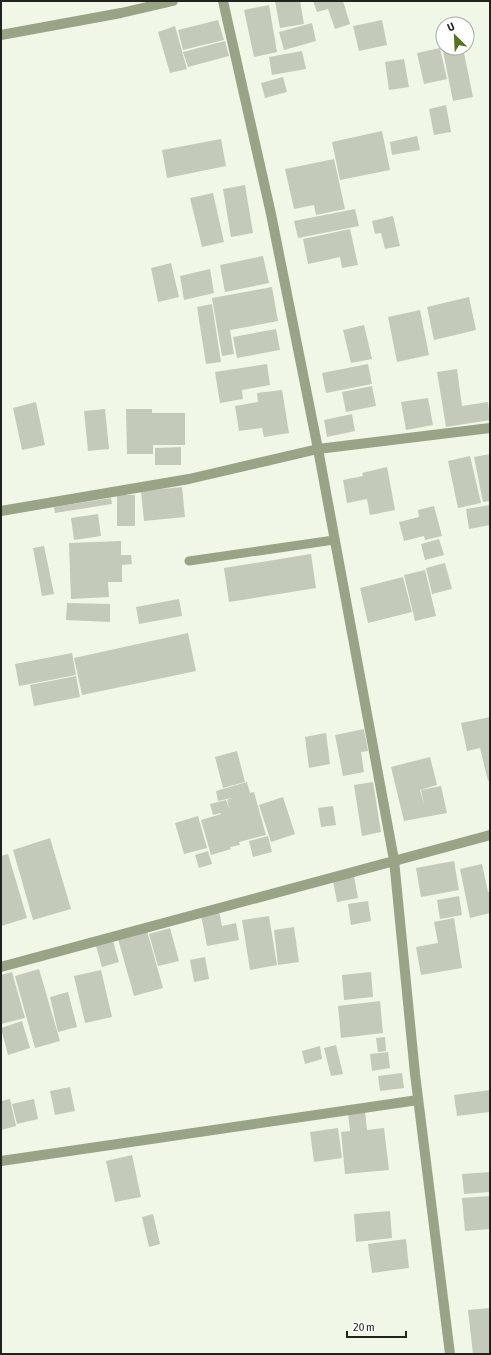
<svg xmlns="http://www.w3.org/2000/svg" width="491" height="1355" font-family="'Asap Condensed',sans-serif">
<style>
.building{fill:#c3caba}
.lines{fill:none;stroke-linecap:round;stroke-linejoin:round}
.service{stroke:#99a487;stroke-width:9}
.minor{stroke:#99a487;stroke-width:10}
</style>
<rect width="100%" height="100%" fill="#f0f7e7"/>
<path class="building" d="M 275,1 L 300,1 L 304,24 L 280,28 Z
M 313,1 L 343,1 L 350,24 L 335,29 L 328,9 L 317,12 Z
M 269,5 L 277,52 L 254,57 L 244,10 Z
M 218,20 L 224,40 L 183,50 L 178,30 Z
M 382,20 L 387,45 L 359,51 L 353,26 Z
M 312,23 L 316,41 L 284,50 L 279,32 Z
M 175,26 L 187,69 L 170,73 L 158,32 Z
M 225,41 L 229,56 L 188,67 L 183,52 Z
M 440,48 L 447,79 L 424,84 L 417,53 Z
M 456,48 L 463,48 L 473,97 L 453,101 L 443,51 Z
M 302,51 L 306,69 L 272,75 L 269,57 Z
M 404,59 L 409,87 L 389,90 L 385,62 Z
M 283,77 L 287,92 L 265,98 L 261,83 Z
M 446,105 L 451,132 L 434,135 L 429,109 Z
M 382,131 L 390,170 L 340,180 L 332,142 Z
M 417,136 L 420,150 L 392,155 L 390,142 Z
M 221,139 L 226,166 L 167,178 L 162,150 Z
M 334,159 L 345,209 L 316,215 L 314,205 L 294,209 L 285,169 Z
M 245,185 L 253,233 L 231,237 L 223,189 Z
M 213,193 L 224,242 L 202,247 L 190,198 Z
M 355,209 L 359,226 L 298,238 L 294,221 Z
M 393,216 L 400,246 L 385,249 L 381,233 L 375,234 L 372,221 Z
M 350,229 L 358,265 L 342,268 L 340,257 L 308,264 L 303,239 Z
M 263,256 L 269,283 L 225,292 L 220,265 Z
M 171,263 L 179,297 L 158,302 L 151,268 Z
M 210,269 L 214,293 L 184,300 L 180,276 Z
M 272,287 L 278,321 L 230,330 L 234,354 L 222,356 L 212,298 Z
M 469,297 L 476,330 L 434,340 L 427,307 Z
M 212,304 L 221,362 L 206,364 L 197,307 Z
M 420,310 L 429,355 L 397,362 L 388,317 Z
M 364,325 L 372,359 L 351,363 L 343,330 Z
M 276,329 L 280,350 L 237,358 L 233,337 Z
M 267,364 L 270,385 L 242,390 L 243,399 L 220,403 L 215,372 Z
M 368,364 L 372,384 L 326,393 L 322,373 Z
M 457,369 L 462,406 L 488,402 L 490,420 L 446,427 L 437,372 Z
M 372,386 L 376,406 L 346,412 L 342,392 Z
M 282,390 L 289,433 L 264,437 L 262,428 L 239,431 L 235,406 L 258,402 L 257,393 Z
M 428,398 L 433,425 L 406,430 L 401,402 Z
M 36,402 L 45,445 L 22,450 L 13,408 Z
M 105,409 L 109,449 L 88,451 L 84,411 Z
M 126,409 L 152,409 L 152,413 L 185,413 L 185,445 L 153,445 L 153,454 L 127,454 Z
M 352,414 L 355,431 L 327,437 L 324,420 Z
M 181,447 L 181,465 L 155,465 L 155,448 Z
M 490,454 L 490,501 L 483,502 L 474,457 Z
M 470,456 L 481,503 L 458,508 L 448,461 Z
M 387,467 L 395,510 L 370,515 L 367,499 L 347,503 L 343,480 L 363,476 L 362,473 Z
M 182,487 L 185,517 L 144,521 L 141,491 Z
M 117,495 L 135,495 L 135,526 L 117,526 Z
M 111,498 L 112,504 L 55,513 L 54,507 Z
M 490,505 L 490,525 L 469,529 L 466,509 Z
M 434,506 L 442,536 L 425,540 L 424,536 L 404,541 L 399,522 L 419,517 L 418,510 Z
M 98,514 L 101,536 L 74,540 L 71,518 Z
M 439,539 L 444,555 L 425,560 L 421,544 Z
M 121,541 L 121,555 L 131,555 L 132,564 L 122,565 L 122,582 L 108,582 L 109,597 L 71,599 L 69,543 Z
M 44,546 L 54,594 L 42,596 L 33,548 Z
M 311,554 L 316,588 L 229,602 L 224,568 Z
M 445,563 L 452,589 L 432,594 L 426,568 Z
M 425,570 L 436,616 L 415,621 L 404,575 Z
M 403,577 L 412,612 L 368,623 L 360,588 Z
M 179,599 L 182,616 L 139,624 L 136,607 Z
M 67,603 L 110,604 L 110,622 L 66,620 Z
M 188,633 L 196,671 L 82,695 L 74,658 Z
M 72,653 L 76,675 L 19,686 L 15,664 Z
M 76,676 L 80,697 L 34,706 L 30,685 Z
M 490,717 L 490,780 L 488,781 L 480,748 L 467,751 L 461,723 Z
M 364,729 L 368,751 L 361,752 L 364,772 L 343,776 L 335,735 Z
M 326,733 L 330,764 L 309,768 L 305,737 Z
M 237,751 L 245,782 L 223,788 L 215,757 Z
M 430,757 L 437,785 L 420,790 L 424,805 L 421,790 L 441,786 L 447,813 L 404,821 L 391,767 Z
M 247,782 L 250,793 L 254,792 L 266,835 L 239,842 L 240,845 L 230,847 L 231,849 L 211,855 L 201,820 L 221,814 L 221,813 L 213,815 L 210,804 L 226,800 L 230,810 L 227,800 L 232,798 L 218,801 L 216,791 Z
M 373,782 L 381,832 L 362,836 L 354,785 Z
M 283,797 L 295,834 L 271,842 L 259,805 Z
M 333,806 L 336,825 L 321,827 L 318,808 Z
M 198,816 L 207,848 L 184,854 L 175,823 Z
M 268,836 L 272,852 L 253,857 L 249,841 Z
M 50,838 L 71,909 L 33,920 L 13,850 Z
M 208,851 L 212,864 L 199,868 L 195,855 Z
M 8,854 L 27,918 L 1,926 L 1,856 Z
M 454,861 L 459,890 L 421,897 L 416,868 Z
M 482,864 L 488,892 L 490,892 L 490,913 L 470,918 L 460,869 Z
M 354,876 L 358,898 L 337,902 L 333,881 Z
M 459,896 L 462,915 L 440,919 L 437,900 Z
M 368,901 L 371,921 L 351,925 L 348,904 Z
M 219,911 L 222,926 L 236,923 L 239,940 L 207,946 L 201,915 Z
M 269,916 L 277,965 L 250,970 L 242,920 Z
M 454,918 L 462,968 L 421,975 L 416,947 L 438,943 L 434,922 Z
M 294,927 L 299,962 L 278,965 L 274,930 Z
M 170,928 L 179,961 L 158,966 L 149,934 Z
M 147,931 L 163,988 L 134,996 L 118,939 Z
M 113,941 L 119,962 L 102,967 L 96,946 Z
M 205,957 L 209,979 L 194,982 L 190,960 Z
M 39,969 L 60,1041 L 35,1048 L 15,976 Z
M 101,970 L 112,1017 L 85,1023 L 74,976 Z
M 12,972 L 25,1018 L 1,1024 L 1,975 Z
M 371,972 L 373,997 L 344,1000 L 342,975 Z
M 68,992 L 77,1027 L 58,1032 L 50,997 Z
M 380,1001 L 383,1033 L 341,1038 L 338,1006 Z
M 22,1021 L 30,1048 L 8,1055 L 1,1028 Z
M 385,1037 L 386,1051 L 378,1052 L 376,1038 Z
M 336,1045 L 343,1074 L 331,1076 L 324,1048 Z
M 320,1046 L 322,1059 L 305,1064 L 302,1051 Z
M 388,1052 L 390,1068 L 372,1071 L 370,1054 Z
M 402,1073 L 404,1088 L 380,1091 L 378,1076 Z
M 70,1087 L 75,1111 L 55,1115 L 50,1091 Z
M 490,1090 L 490,1112 L 457,1116 L 454,1095 Z
M 10,1099 L 16,1126 L 1,1130 L 1,1101 Z
M 34,1099 L 38,1119 L 17,1124 L 12,1104 Z
M 365,1111 L 367,1130 L 384,1128 L 389,1170 L 345,1174 L 341,1132 L 350,1131 L 348,1113 Z
M 338,1128 L 342,1158 L 314,1162 L 310,1132 Z
M 132,1155 L 141,1197 L 115,1202 L 106,1161 Z
M 490,1172 L 490,1192 L 464,1194 L 462,1174 Z
M 490,1196 L 490,1229 L 465,1231 L 462,1198 Z
M 390,1211 L 392,1238 L 356,1242 L 354,1214 Z
M 153,1214 L 160,1244 L 149,1247 L 142,1217 Z
M 406,1239 L 409,1268 L 372,1273 L 368,1244 Z
M 490,1308 L 490,1354 L 473,1354 L 468,1310 Z"/>
<g class="lines">
<path class="service" d="M 189,561 L 334,540"/>
<path class="minor" d="M 223,1 L 271,214 L 318,449 L 394,860 L 415,1074 L 450,1354
M 1,35 L 121,13 L 173,1
M 1,511 L 189,479 L 318,449 L 490,428
M 1,967 L 490,835
M 1,1161 L 418,1100"/>
</g>
<rect width="491" height="1355" fill="none" stroke="#21231d" stroke-width="4"/>
<g transform="translate(455 36) rotate(336)"><circle r="19" fill="#ffffff" stroke="#a6a7a5"/>
<path d="M0-3L7 15L0 10L-7 15Z" fill="#587123"/>
<text y="-6" font-size="11" font-weight="bold" text-anchor="middle" fill="#21231d">U</text>
</g>
<path d="M347 1331v6h59v-6" fill="none" stroke="#21231d" stroke-width="2"/>
<text x="353" y="1331" font-size="12" fill="#21231d" stroke="#ffffff" stroke-width="3" paint-order="stroke">20 m</text>
</svg>
